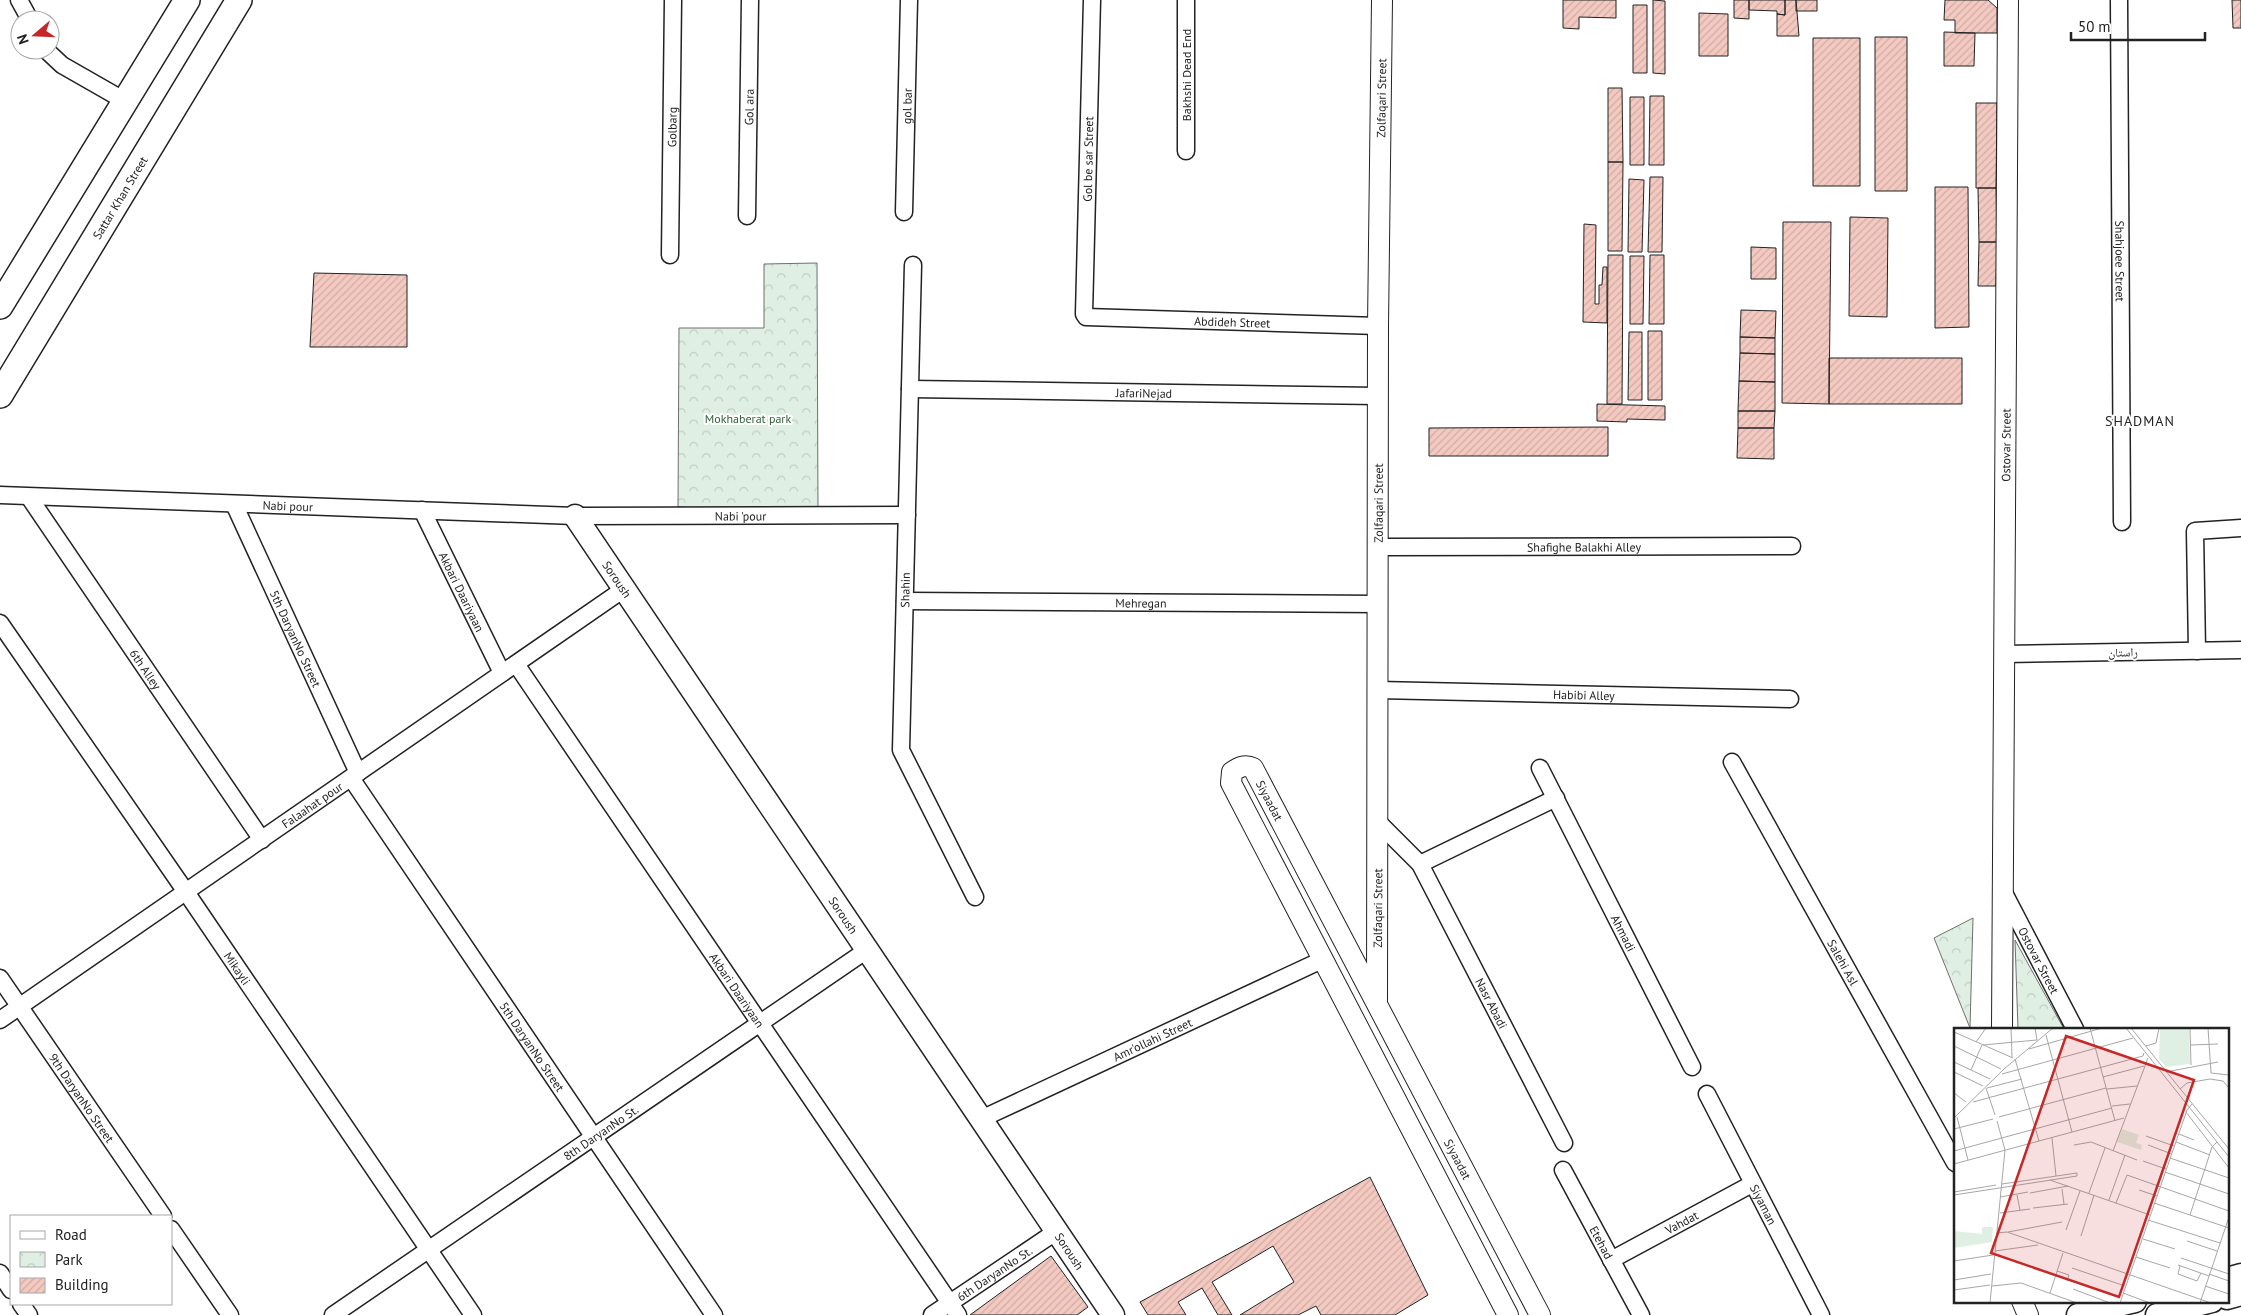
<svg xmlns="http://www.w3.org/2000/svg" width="2241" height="1315" font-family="'PT Sans','Noto Naskh Arabic',sans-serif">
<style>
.park{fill:url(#park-crowns);stroke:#6f6f6f}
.building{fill:url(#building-hatch);stroke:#222}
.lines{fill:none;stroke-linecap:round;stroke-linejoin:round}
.minor-casing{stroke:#222;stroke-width:19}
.tertiary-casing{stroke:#222;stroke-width:22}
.secondary-casing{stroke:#222;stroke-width:25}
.primary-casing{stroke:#222;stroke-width:28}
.minor{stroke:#fff;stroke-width:16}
.tertiary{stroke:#fff;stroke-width:20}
.secondary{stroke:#fff;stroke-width:22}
.primary{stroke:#fff;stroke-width:25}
.labels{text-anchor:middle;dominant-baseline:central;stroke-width:4;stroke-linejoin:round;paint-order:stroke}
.street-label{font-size:12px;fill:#222;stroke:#fff}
.park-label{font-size:12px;fill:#2f5e38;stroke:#fff}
.neighbourhood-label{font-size:14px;letter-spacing:1px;fill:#222;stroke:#fff}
.inset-road{fill:none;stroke:#a7a7a7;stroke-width:1}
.view{fill:#c62828;fill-opacity:0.15;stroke:#c62828;stroke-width:2.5}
.inset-edge{fill:none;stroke:#222;stroke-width:2.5}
</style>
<defs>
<pattern id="park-crowns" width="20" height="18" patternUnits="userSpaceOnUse" patternTransform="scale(1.25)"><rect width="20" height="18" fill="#e0efe3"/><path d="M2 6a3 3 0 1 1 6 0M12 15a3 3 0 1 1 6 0" fill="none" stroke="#c0cdc2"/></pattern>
<pattern id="building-hatch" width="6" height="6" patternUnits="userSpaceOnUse" patternTransform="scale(1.25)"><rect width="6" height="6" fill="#f3c9c0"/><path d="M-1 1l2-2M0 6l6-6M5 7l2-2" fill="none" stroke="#d0aca5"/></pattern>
</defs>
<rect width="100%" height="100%" fill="#fff"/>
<path class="park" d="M 817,263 L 818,512 L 678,507 L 679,328 L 764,328 L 764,264 Z
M 1973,918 L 1970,1028 L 1934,938 Z
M 2015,940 L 2064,1029 L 2018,1029 Z"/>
<path class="building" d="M 1563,0 L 1616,0 L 1616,18 L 1579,17 L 1579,29 L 1563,28 Z
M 1653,0 L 1665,1 L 1665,74 L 1653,73 Z
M 1734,0 L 1749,0 L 1749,19 L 1734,18 Z
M 1749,0 L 1785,0 L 1785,15 L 1777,14 L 1777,11 L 1749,10 Z
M 1785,0 L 1796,0 L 1799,36 L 1777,36 L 1777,14 L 1785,15 Z
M 1796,0 L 1817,0 L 1817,11 L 1796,11 Z
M 1945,0 L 1988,0 L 1997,8 L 1997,33 L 1955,33 L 1955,20 L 1944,20 Z
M 2232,0 L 2241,0 L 2241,28 L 2233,28 Z
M 1633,5 L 1647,5 L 1647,73 L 1633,73 Z
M 1699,13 L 1728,14 L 1728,56 L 1699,56 Z
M 1944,32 L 1975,33 L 1974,66 L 1944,66 Z
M 1875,37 L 1907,37 L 1907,191 L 1875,191 Z
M 1813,38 L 1860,38 L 1860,186 L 1813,186 Z
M 1608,88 L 1622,88 L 1623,162 L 1608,162 Z
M 1650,96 L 1664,96 L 1664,165 L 1649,165 Z
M 1630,97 L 1644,97 L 1644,165 L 1630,165 Z
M 1976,103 L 1997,103 L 1996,188 L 1976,188 Z
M 1608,162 L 1623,162 L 1622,251 L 1608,251 Z
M 1650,177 L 1663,177 L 1662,252 L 1648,252 Z
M 1629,179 L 1644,180 L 1642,252 L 1628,252 Z
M 1935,187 L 1968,187 L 1969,327 L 1935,328 Z
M 1978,188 L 1996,188 L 1997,242 L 1979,242 Z
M 1850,217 L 1888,218 L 1887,317 L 1849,316 Z
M 1783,222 L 1831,222 L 1829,404 L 1782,403 Z
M 1584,224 L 1596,225 L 1595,304 L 1599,304 L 1599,285 L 1602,285 L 1603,267 L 1607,267 L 1607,323 L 1583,322 Z
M 1979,242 L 1997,242 L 1996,286 L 1978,286 Z
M 1751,247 L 1776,248 L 1776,279 L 1751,279 Z
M 1608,255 L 1623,255 L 1622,404 L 1607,404 Z
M 1650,255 L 1664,255 L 1664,324 L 1649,324 Z
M 1630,256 L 1644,256 L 1643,324 L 1630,324 Z
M 314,273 L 407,275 L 407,347 L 310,347 Z
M 1741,310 L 1776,311 L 1775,338 L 1740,337 Z
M 1648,331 L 1662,331 L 1662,400 L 1648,400 Z
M 1629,332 L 1642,332 L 1642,400 L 1628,400 Z
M 1740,337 L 1775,338 L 1775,354 L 1740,353 Z
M 1740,353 L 1775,354 L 1775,382 L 1739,381 Z
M 1829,358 L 1962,358 L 1962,404 L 1829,404 Z
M 1739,381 L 1775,382 L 1775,411 L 1738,411 Z
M 1597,404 L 1665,406 L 1665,420 L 1627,419 L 1627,422 L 1597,421 Z
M 1738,411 L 1775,411 L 1774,428 L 1738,428 Z
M 1608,427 L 1608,456 L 1429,456 L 1429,428 Z
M 1738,428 L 1774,428 L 1774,459 L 1737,458 Z
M 1370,1177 L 1428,1295 L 1395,1315 L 1321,1315 L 1316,1306 L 1298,1315 L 1240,1315 L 1294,1282 L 1273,1246 L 1212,1282 L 1232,1315 L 1218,1315 L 1202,1288 L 1178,1302 L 1186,1315 L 1148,1315 L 1140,1302 Z
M 1051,1256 L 1088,1307 L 1077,1315 L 970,1315 Z"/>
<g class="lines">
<g class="minor-casing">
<g id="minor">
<path d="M 19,0 L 30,20"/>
<path id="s1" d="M 1092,0 L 1084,314 L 1086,317 L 1378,326"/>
<path id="s2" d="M 2119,0 L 2122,522"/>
<path d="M 46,50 L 62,65 L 125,101"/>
<path d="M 1186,151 L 1186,0"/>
<path id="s3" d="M 904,212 L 909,0"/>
<path id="s4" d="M 747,216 L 750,0"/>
<path id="s5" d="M 670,255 L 673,0"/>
<path d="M 913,265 L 901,750 L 975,897"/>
<path id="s6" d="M 910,389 L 1378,396"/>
<path id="s7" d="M 0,495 L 575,516 L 907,515"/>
<path id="s8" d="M 29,497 L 262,840"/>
<path id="s9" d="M 234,504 L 358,773"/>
<path id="s10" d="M 422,510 L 502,673"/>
<path id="s11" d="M 1378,547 L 1792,546"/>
<path id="s12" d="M 905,601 L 1378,604"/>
<path id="s13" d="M 0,623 L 186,892 L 473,1315"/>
<path d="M 2197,651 L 2195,531 L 2241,528"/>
<path d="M 2004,654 L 2241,650"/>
<path id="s14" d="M 516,664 L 958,1315"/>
<path id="s15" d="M 1378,690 L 1790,699"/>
<path id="s16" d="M 1732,762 L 1955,1163"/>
<path id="s17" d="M 1540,768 L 1692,1067"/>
<path id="s18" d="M 351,778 L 714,1315"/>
<path id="s19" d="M 1378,822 L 1420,864 L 1564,1143"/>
<path d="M 1420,864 L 1556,798"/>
<path id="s20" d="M 2003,891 L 2075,1029"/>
<path id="s21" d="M 0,978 L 163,1216"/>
<path id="s22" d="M 0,1020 L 624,589"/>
<path id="s23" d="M 1707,1094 L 1821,1315"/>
<path id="s24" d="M 981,1119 L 1324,959"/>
<path id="s25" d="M 1563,1170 L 1641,1315"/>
<path d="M 171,1229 L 230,1315"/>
<path id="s26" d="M 1611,1260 L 1752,1184"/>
<path d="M 0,1273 L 11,1290"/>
<path d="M 21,1304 L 29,1315"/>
<path id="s27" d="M 333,1315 L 867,950"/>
<path id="s28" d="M 932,1315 L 1057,1231"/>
</g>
</g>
<g class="tertiary-casing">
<g id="tertiary">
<path id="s29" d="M 1377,1003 L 1378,326 L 1382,0"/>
<path id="s30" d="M 2002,1029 L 2008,0"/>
<path d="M 2022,1301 L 2028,1315"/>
<path id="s31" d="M 1508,1315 L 1231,783 L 1232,772 C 1239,767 1245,764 1253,768 L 1540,1315"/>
</g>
</g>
<g class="secondary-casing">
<g id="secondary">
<path id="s32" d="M 575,516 L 1113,1315"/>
<path d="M 2227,1279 L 2241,1275"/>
<path d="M 2227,1298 L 2241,1294"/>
<path d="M 2078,1315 L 2135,1301"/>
<path d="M 2157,1315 L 2212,1301"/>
</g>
</g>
<g class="primary-casing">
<g id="primary">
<path d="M 0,306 L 187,0"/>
<path id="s33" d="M 0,395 L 239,0"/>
</g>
</g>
<use href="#minor" class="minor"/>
<use href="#tertiary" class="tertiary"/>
<use href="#secondary" class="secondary"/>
<use href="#primary" class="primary"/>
</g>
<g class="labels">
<g class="street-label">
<text transform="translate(1186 75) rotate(-90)">Bakhshi Dead End</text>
<text stroke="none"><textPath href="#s29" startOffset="905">Zolfaqari Street</textPath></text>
<text stroke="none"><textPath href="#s3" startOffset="106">gol bar</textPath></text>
<text stroke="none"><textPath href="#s4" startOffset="109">Gol ara</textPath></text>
<text stroke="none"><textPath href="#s5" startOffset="128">Golbarg</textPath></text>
<text transform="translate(1088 159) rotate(-89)">Gol be sar Street</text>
<text stroke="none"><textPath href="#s33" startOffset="231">Sattar Khan Street</textPath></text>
<text stroke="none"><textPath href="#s2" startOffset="261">Shahjoee Street</textPath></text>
<text stroke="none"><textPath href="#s1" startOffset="464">Abdideh Street</textPath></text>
<text stroke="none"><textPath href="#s6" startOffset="234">JafariNejad</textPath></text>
<text stroke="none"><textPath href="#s30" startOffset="584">Ostovar Street</textPath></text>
<text stroke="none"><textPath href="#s29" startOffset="500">Zolfaqari Street</textPath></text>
<text stroke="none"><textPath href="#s7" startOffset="288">Nabi pour</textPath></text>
<text stroke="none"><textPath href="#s7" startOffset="741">Nabi 'pour</textPath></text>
<text stroke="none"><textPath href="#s11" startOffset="206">Shafighe Balakhi Alley</textPath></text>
<text stroke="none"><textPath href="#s32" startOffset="76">Soroush</textPath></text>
<text transform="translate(905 590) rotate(-89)">Shahin</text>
<text stroke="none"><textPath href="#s10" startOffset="91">Akbari Daariyaan</textPath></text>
<text stroke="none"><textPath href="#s12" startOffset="236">Mehregan</textPath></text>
<text stroke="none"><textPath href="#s9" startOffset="148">5th DaryanNo Street</textPath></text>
<text transform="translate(2123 652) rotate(-1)">راستان</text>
<text stroke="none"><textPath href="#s8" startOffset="208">6th Alley</textPath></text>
<text stroke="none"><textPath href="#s15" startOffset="206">Habibi Alley</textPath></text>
<text stroke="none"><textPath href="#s31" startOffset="670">Siyaadat</textPath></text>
<text stroke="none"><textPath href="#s22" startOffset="379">Falaahat pour</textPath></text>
<text stroke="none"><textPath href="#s29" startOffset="95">Zolfaqari Street</textPath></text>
<text stroke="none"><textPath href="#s32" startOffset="481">Soroush</textPath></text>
<text stroke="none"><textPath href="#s17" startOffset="185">Ahmadi</textPath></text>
<text stroke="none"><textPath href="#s20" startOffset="78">Ostovar Street</textPath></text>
<text stroke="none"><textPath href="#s16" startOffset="229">Salehi Asl</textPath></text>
<text stroke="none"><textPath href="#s13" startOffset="419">Mikayli</textPath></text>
<text stroke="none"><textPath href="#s14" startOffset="394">Akbari Daariyaan</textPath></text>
<text stroke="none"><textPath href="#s19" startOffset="216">Nasr Abadi</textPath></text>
<text stroke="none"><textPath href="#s24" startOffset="189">Amr'ollahi Street</textPath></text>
<text stroke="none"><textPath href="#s18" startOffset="324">5th DaryanNo Street</textPath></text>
<text stroke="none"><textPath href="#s21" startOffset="145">9th DaryanNo Street</textPath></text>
<text stroke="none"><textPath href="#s27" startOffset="324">8th DaryanNo St.</textPath></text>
<text stroke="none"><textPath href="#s31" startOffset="1075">Siyaadat</textPath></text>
<text stroke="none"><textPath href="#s23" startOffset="124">Siyaman</textPath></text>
<text stroke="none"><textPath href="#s26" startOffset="80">Vahdat</textPath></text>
<text stroke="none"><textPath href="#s25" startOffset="82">Etehad</textPath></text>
<text stroke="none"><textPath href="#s32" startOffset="886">Soroush</textPath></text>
<text stroke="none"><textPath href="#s28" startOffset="75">6th DaryanNo St.</textPath></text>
</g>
<g class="park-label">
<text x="748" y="418">Mokhaberat park</text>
</g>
<g class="neighbourhood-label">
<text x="2140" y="421">SHADMAN</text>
</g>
</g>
<g transform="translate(1954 1028)">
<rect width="275" height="275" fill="#fff"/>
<path d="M 206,0 L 235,0 L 236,36 L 212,39 L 205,31 ZM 168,101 L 185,107 L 182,115 L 188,117 L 187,122 L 163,114 ZM 28,199 L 39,199 L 38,214 L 0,220 L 0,203 L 28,206 Z" fill="#e0efe3"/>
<path class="inset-road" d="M 57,0 L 58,29M 136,0 L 161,93M 172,0 L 275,129M 177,0 L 275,121M 236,0 L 237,37M 254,0 L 257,45 L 275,47M 0,4 L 59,30M 92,7 L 118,104M 22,14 L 32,0M 29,17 L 83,12 L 81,0M 236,17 L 264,16M 0,18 L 47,41M 192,18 L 202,15 L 205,0M 75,21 L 148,0M 61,31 L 85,113M 0,34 L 36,51M 17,42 L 28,17M 0,44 L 29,58M 212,44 L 264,34M 48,46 L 179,10M 149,49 L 190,38M 32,60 L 41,87M 33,60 L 68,51M 153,61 L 183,58M 226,61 L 233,55 L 256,51 L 269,53 L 275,60M 0,65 L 12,74M 19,74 L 189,28 L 190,25M 158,78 L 176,76M 232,84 L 275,140M 3,89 L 14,132M 45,89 L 152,60M 0,90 L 50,41 L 99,0M 43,93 L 51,122M 0,101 L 39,91M 225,106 L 240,112M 192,108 L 220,118M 98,110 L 102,148M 222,114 L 256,127M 120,117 L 137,114 L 183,132M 194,117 L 218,126M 0,123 L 158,80M 159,123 L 194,30M 216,130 L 275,150M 189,133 L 212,141M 0,136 L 170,90M 211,144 L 275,166M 96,152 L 196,187M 48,156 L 123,145M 108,161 L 110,176M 185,162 L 203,168M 0,164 L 42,157M 76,165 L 114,158M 135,165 L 151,120M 0,167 L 123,148 L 123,145M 63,167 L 66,182M 46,169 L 74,164M 155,172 L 171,127M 162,175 L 173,147 L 275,183M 200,175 L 275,200M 79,180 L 114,176M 46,185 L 76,181M 236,187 L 258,119 L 263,114M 194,192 L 266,215M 112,202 L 126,163M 54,204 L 108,194M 43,205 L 53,204 L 257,275M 127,208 L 140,167M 189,211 L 221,221M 233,213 L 263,223M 41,223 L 84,217M 182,229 L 216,240M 227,230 L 275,246M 0,233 L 39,227M 224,237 L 255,248M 226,238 L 224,246 L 243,253 L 247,245M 118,240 L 171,258M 103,243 L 115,247 L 113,253M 255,246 L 275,253M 0,252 L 37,246M 38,258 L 67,255 L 123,275M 251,258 L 275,266M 119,261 L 156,275M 0,262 L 36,257M 96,265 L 109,225M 169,265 L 196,275M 36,275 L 51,122M 166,275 L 233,82 L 238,76M 246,275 L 275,189"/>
<path class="view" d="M 112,8 L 240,52 L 165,269 L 37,225 Z"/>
<rect width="275" height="275" class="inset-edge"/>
</g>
<rect x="10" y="1215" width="162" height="90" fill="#ffffff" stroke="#a7a7a7"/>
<rect x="20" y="1231" width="25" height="8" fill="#ffffff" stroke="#a7a7a7"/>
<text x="55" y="1240" font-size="15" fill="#222222">Road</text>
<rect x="20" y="1252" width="25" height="15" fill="url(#park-crowns)" stroke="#a7a7a7"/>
<text x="55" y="1265" font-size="15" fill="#222222">Park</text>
<rect x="20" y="1278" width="25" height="15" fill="url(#building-hatch)" stroke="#a7a7a7"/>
<text x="55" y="1290" font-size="15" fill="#222222">Building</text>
<g transform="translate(35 35) rotate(251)"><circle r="24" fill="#ffffff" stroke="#a7a7a7"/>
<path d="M0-4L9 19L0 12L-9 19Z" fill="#c62828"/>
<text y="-8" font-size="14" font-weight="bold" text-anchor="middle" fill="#222222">N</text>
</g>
<path d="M2071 32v8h134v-8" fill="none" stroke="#222222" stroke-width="2.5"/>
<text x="2078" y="32" font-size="15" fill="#222222" stroke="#ffffff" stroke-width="4" paint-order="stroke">50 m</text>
</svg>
